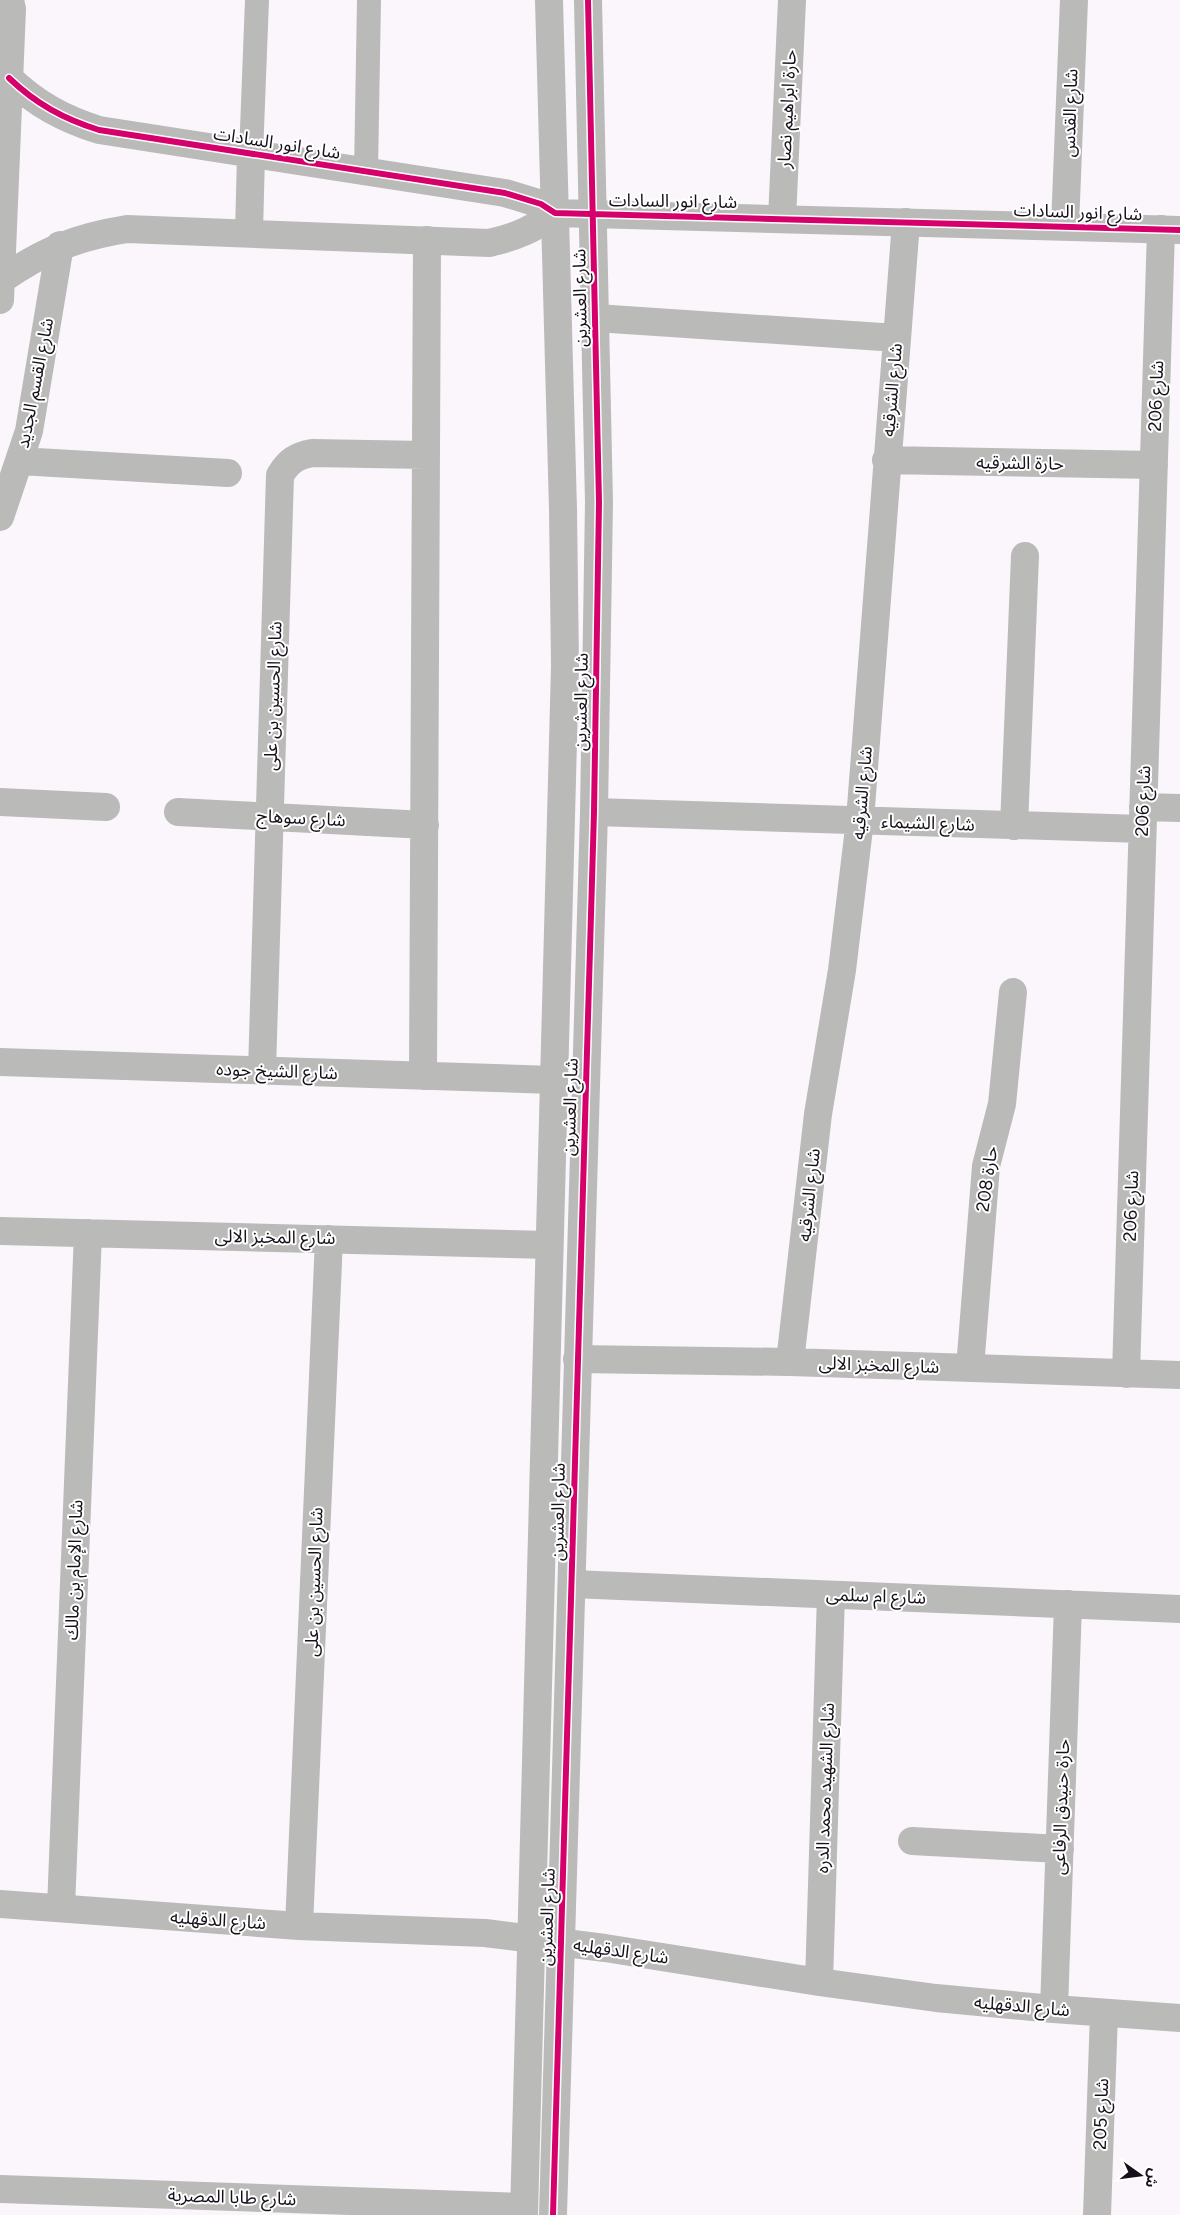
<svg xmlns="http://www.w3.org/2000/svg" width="1180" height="2215" font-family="Figtree,'Noto Sans Arabic',sans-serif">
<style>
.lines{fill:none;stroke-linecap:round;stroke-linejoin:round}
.service{stroke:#babab8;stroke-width:24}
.minor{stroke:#babab8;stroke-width:28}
.tertiary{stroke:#babab8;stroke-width:28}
.cycleway-casing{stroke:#fff;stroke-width:9}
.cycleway{stroke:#d6006c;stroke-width:6}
.labels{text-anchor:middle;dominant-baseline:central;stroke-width:4;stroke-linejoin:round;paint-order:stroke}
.street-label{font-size:18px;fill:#17101a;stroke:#fff}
</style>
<rect width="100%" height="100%" fill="#fbf6fc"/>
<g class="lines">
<path class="service" d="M 251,155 L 257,0
M 366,172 L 369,0"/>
<path class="minor" d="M 782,219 L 792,0
M 1065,226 L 1074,0
M 596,318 L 897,338
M 886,460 L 1154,465
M 19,461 L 228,473
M 0,517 L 29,431 L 60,245
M 0,802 L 106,807
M 1143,807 L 1180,808
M 178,812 L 425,825
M 594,812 L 1142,829
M 1014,826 L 1025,556
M 0,1062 L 554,1080
M 262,1071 L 280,475 C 289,461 296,456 312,453 L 426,455
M 423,1076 L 427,240
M 0,1231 L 549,1245
M 577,1359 L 790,1362 L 1180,1375
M 790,1362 L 818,1114 L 842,970 L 860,820 L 906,222
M 970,1368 L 986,1166 L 1002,1104 L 1013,992
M 1126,1374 L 1161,229
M 572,1584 L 1180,1609
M 912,1841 L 1060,1849
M 0,1904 L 299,1926 L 485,1933 L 605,1948 L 819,1982 L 936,1998 L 1054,2009 L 1180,2018
M 61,1908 L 88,1233
M 299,1926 L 329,1239
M 819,1982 L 831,1595
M 1054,2009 L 1068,1604
M 0,2189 L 524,2207
M 1097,2215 L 1104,2013"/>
<path class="tertiary" d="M 9,78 C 36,104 64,119 99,130 L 505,193 L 541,204 L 555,213 L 1180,230
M 249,233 L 251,155
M 1,280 C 43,251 76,237 127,229 L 489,243 C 516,237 534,229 555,213
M 0,300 L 12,9 L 10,0
M 524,2215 L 565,666 L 563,509 L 549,0
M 553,2215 L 594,812 L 599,502 L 588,0"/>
<g class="cycleway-casing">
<path id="cycleway" d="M 9,78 C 36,104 64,119 99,130 L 505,193 L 541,204 L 555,213 L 1180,230
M 553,2215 L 594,812 L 599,502 L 588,0"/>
</g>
<use href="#cycleway" class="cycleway"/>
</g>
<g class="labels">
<g class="street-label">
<text transform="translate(787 109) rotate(-87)">حارة ابراهيم نصار</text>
<text transform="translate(1070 113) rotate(-88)">شارع القدس</text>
<text transform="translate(277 143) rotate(9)">شارع انور السادات</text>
<text transform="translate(673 201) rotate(1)">شارع انور السادات</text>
<text transform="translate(1078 212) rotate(2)">شارع انور السادات</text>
<text transform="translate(580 298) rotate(-91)">شارع العشرين</text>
<text transform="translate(35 383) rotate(-79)">شارع القسم الجديد</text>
<text transform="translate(892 390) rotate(-85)">شارع الشرقيه</text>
<text transform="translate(1156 396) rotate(-88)">شارع 206</text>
<text transform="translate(1020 463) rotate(1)">حارة الشرقيه</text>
<text transform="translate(273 696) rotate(-88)">شارع الحسين بن على</text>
<text transform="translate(581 702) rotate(-89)">شارع العشرين</text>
<text transform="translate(862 793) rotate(-85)">شارع الشرقيه</text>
<text transform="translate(1143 801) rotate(-88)">شارع 206</text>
<text transform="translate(301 818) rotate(3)">شارع سوهاج</text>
<text transform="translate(928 823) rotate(2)">شارع الشيماء</text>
<text transform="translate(277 1071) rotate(2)">شارع الشيخ جوده</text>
<text transform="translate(570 1107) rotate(-88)">شارع العشرين</text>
<text transform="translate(987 1179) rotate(-82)">حارة 208</text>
<text transform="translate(809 1195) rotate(-84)">شارع الشرقيه</text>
<text transform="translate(1131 1206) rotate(-88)">شارع 206</text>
<text transform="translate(275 1237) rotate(1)">شارع المخبز الالى</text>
<text transform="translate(879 1365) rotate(2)">شارع المخبز الالى</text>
<text transform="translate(558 1512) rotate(-89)">شارع العشرين</text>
<text transform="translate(74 1570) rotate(-88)">شارع الإمام بن مالك</text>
<text transform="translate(314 1582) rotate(-88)">شارع الحسين بن على</text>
<text transform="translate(876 1596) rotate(2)">شارع ام سلمى</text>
<text transform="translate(825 1788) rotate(-88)">شارع الشهيد محمد الدره</text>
<text transform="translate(1061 1807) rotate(-88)">حارة حنيدق الرفاعى</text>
<text transform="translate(547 1917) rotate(-88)">شارع العشرين</text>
<text transform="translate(218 1920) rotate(4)">شارع الدقهليه</text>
<text transform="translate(621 1951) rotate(8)">شارع الدقهليه</text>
<text transform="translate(1022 2006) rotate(5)">شارع الدقهليه</text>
<text transform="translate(1101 2114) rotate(-88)">شارع 205</text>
<text transform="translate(232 2197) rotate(2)">شارع طابا المصرية</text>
</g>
</g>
<g transform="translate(1140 2175) rotate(104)" stroke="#ffffff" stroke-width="4" paint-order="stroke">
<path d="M0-4L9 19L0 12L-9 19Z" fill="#17101a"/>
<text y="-8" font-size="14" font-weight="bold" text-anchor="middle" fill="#17101a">ش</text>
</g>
</svg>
